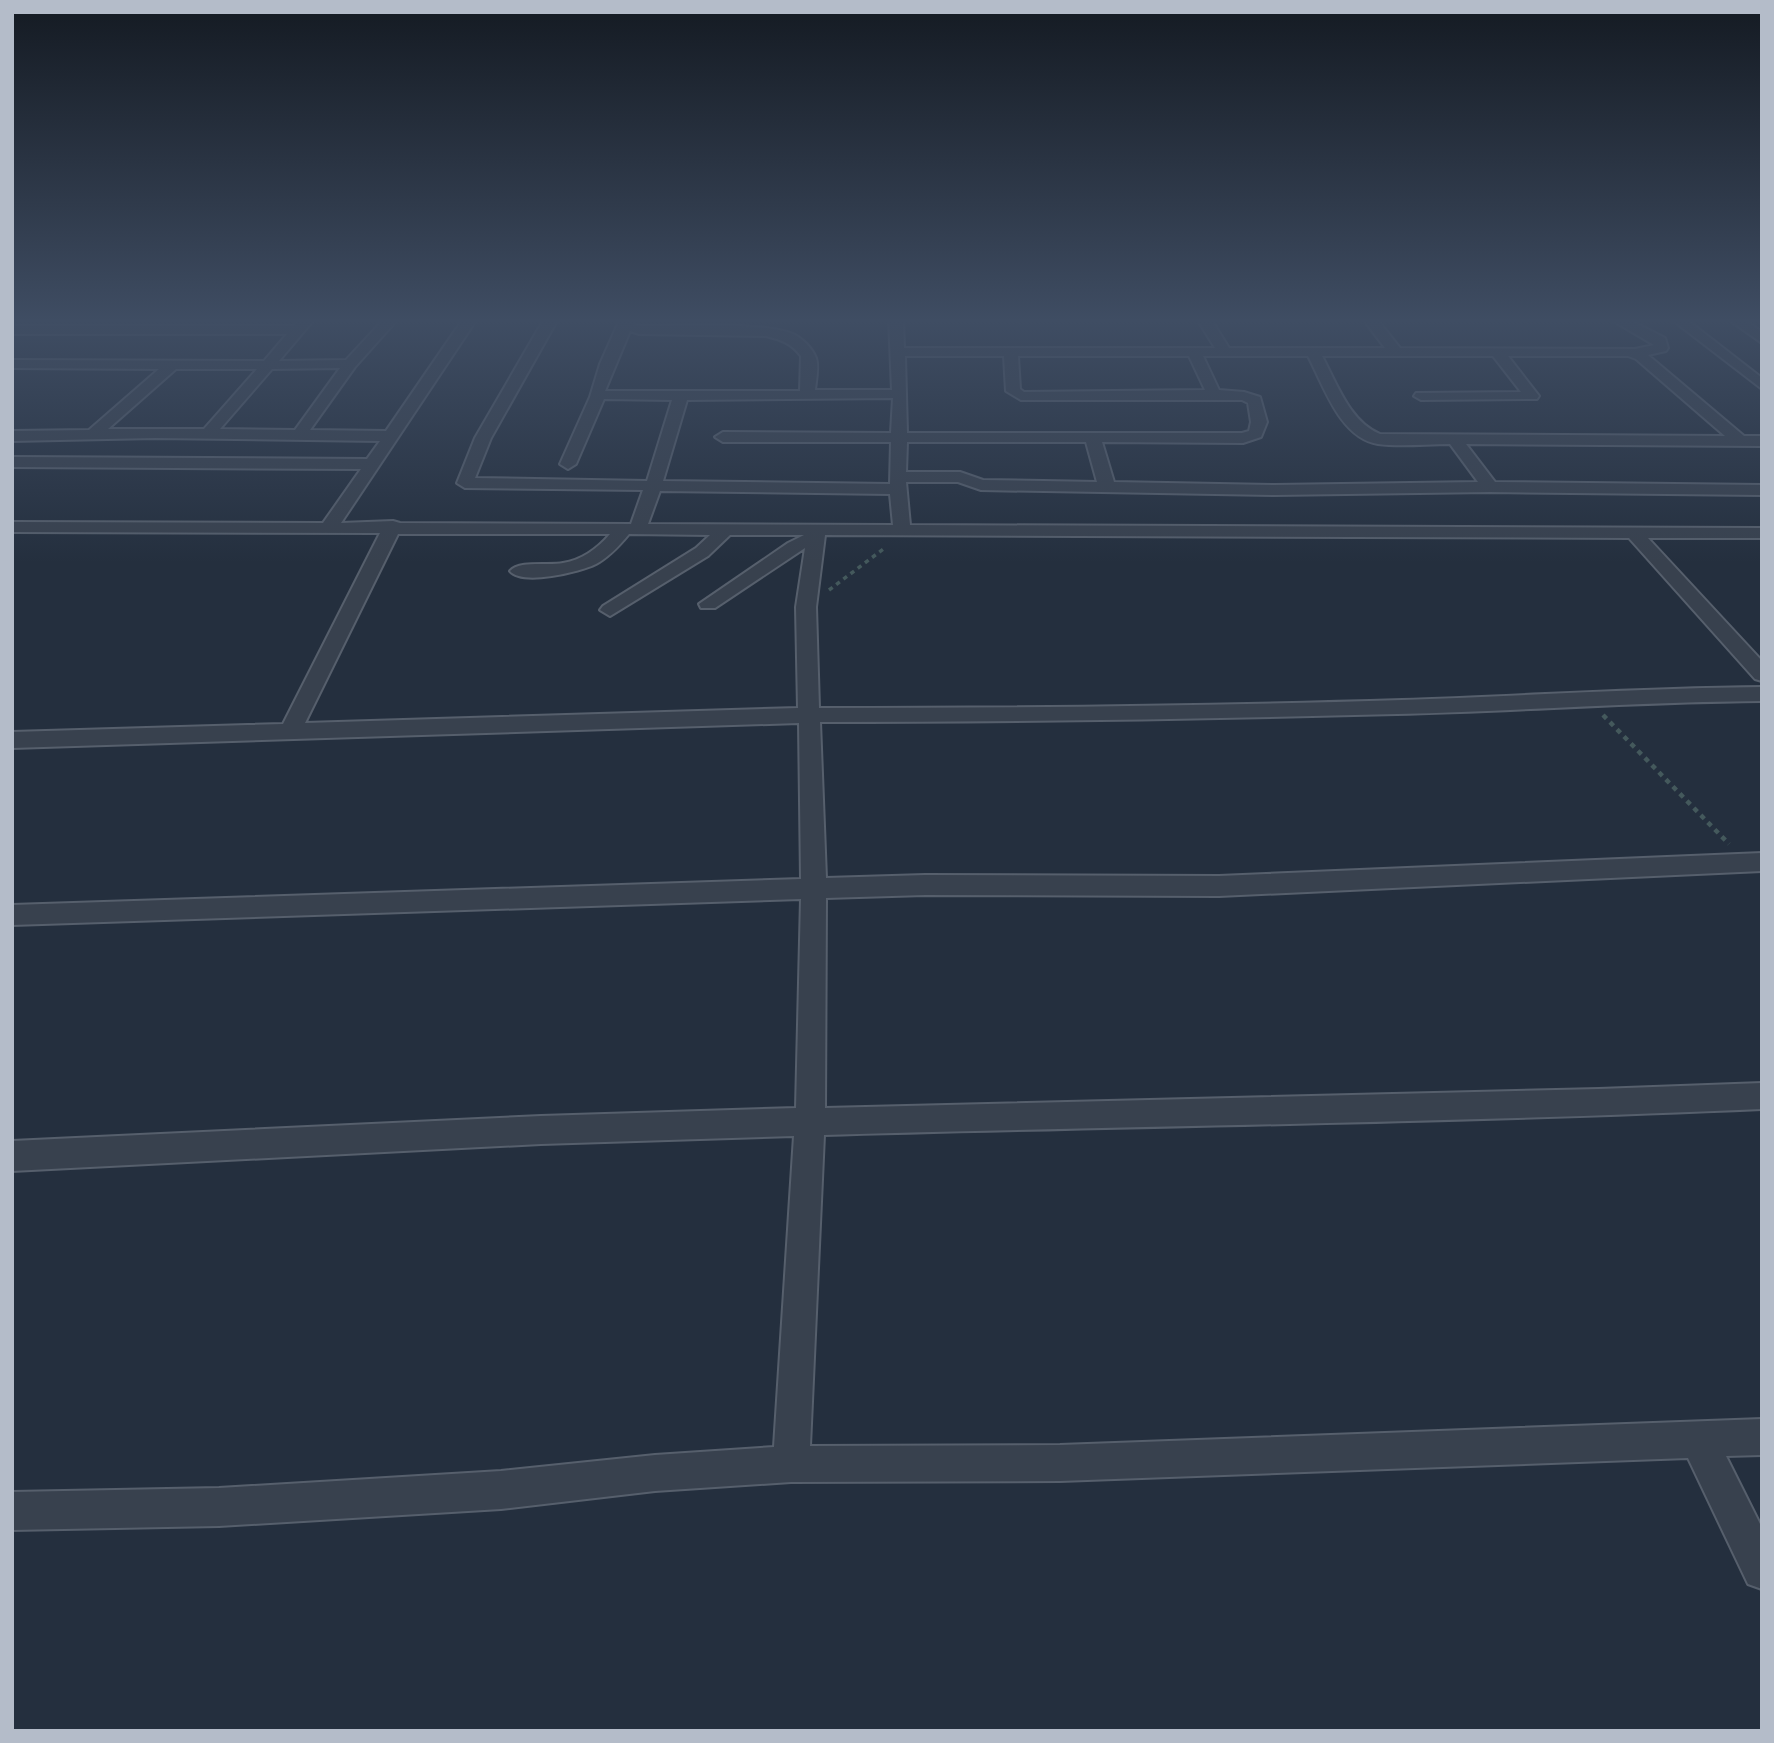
<svg xmlns="http://www.w3.org/2000/svg" width="1774" height="1743" font-family="Manrope,sans-serif">
<style>
.lines{fill:none;stroke-linecap:round;stroke-linejoin:round}
.minor-casing{stroke:#565f6c;stroke-width:4}
.path-far1{stroke:#44595c;stroke-width:3.5;stroke-dasharray:4.5 4.5;stroke-linecap:butt}
.path{stroke:#44595c;stroke-width:4.5;stroke-dasharray:5 5;stroke-linecap:butt}
.minor{fill:#38414e;fill-rule:evenodd}
</style>
<rect width="100%" height="100%" fill="#242f3e"/>
<g class="lines">
<g class="minor-casing">
<path id="minor" d="M 300,319 L 309,319 L 312,322 L 279,361 L 346,360 L 384,319 L 398,319 L 355,367 L 310,430 L 386,431 L 463,319 L 477,319 L 341,523 L 393,521 L 400,523 L 631,524 L 643,490 L 465,488 L 457,483 L 475,438 L 544,319 L 558,319 L 491,438 L 475,478 L 647,481 L 672,400 L 604,399 L 576,464 L 568,469 L 560,464 L 590,397 L 600,364 L 620,319 L 634,319 L 633,324 L 640,326 C 678,327 760,321 793,334 C 802,338 812,348 816,358 C 819,367 816,380 815,390 L 892,390 L 889,319 L 903,319 L 904,348 L 1215,348 L 1197,319 L 1211,319 L 1229,348 L 1385,348 L 1363,319 L 1377,319 L 1400,348 L 1635,349 L 1654,345 L 1610,319 L 1628,319 L 1665,338 L 1668,348 L 1666,351 L 1648,355 L 1744,436 L 1762,436 L 1762,446 L 1466,444 L 1495,482 L 1762,485 L 1762,495 L 1490,492 L 1275,495 L 981,490 L 958,482 L 906,482 L 910,525 L 1762,528 L 1762,538 L 1648,538 L 1762,661 L 1762,681 L 1755,679 L 1629,538 L 825,535 L 816,607 L 819,708 C 1014,708 1208,706 1402,700 C 1522,696 1642,688 1762,687 L 1762,701 C 1640,702 1519,711 1397,714 C 1205,719 1012,722 820,722 L 826,878 L 925,875 L 1219,876 L 1762,853 L 1762,871 L 1219,896 L 925,895 L 826,898 L 825,1108 L 1599,1089 L 1762,1083 L 1762,1109 C 1449,1123 1137,1126 824,1135 L 810,1446 L 1060,1445 L 1762,1419 L 1762,1455 L 1726,1456 L 1762,1528 L 1762,1589 L 1748,1584 L 1688,1458 L 1060,1481 L 791,1482 L 655,1491 L 501,1509 L 219,1526 L 12,1530 L 12,1492 L 219,1488 L 501,1471 L 655,1455 L 774,1447 L 794,1136 L 541,1144 L 12,1171 L 12,1141 L 541,1116 L 796,1108 L 801,899 L 12,925 L 12,905 L 801,879 L 799,723 L 12,748 L 12,732 L 283,724 L 380,533 L 12,532 L 12,522 L 323,523 L 361,469 L 12,467 L 12,457 L 367,459 L 380,441 L 155,438 L 12,441 L 12,431 L 89,430 L 159,369 L 12,368 L 12,360 L 264,361 L 287,334 L 12,334 L 12,326 L 294,326 ZM 630,331 L 639,334 L 766,336 C 782,340 791,343 801,356 L 800,391 L 605,391 ZM 905,356 L 1004,356 L 1006,391 L 1021,400 L 1242,400 L 1248,403 L 1251,422 L 1249,431 L 1242,433 L 907,433 ZM 1018,356 L 1189,356 L 1205,390 L 1024,392 L 1020,389 ZM 1203,356 L 1308,356 C 1324,386 1340,438 1378,444 C 1401,447 1426,444 1450,444 L 1478,482 L 1275,485 L 1114,482 L 1102,442 L 1243,443 L 1261,437 L 1267,422 L 1260,397 L 1244,392 L 1219,390 ZM 1322,356 L 1493,356 L 1521,392 L 1416,393 L 1414,396 L 1421,400 L 1537,399 L 1539,396 L 1508,356 L 1628,356 L 1636,359 L 1725,436 L 1380,434 C 1350,422 1337,384 1322,356 ZM 340,368 L 295,430 L 220,429 L 272,369 ZM 176,369 L 257,369 L 204,429 L 108,429 ZM 893,398 L 891,433 L 723,432 L 715,437 L 723,442 L 891,442 L 890,484 L 663,481 L 687,400 ZM 907,442 L 1086,442 L 1097,482 L 983,480 L 960,472 L 906,472 ZM 660,491 L 890,494 L 893,525 L 648,524 ZM 398,534 L 610,534 C 598,548 582,560 563,563 C 549,566 519,560 510,571 C 522,586 580,572 596,564 C 609,557 619,546 629,534 L 710,535 L 696,548 L 603,606 L 600,610 L 610,616 L 708,556 L 730,535 L 804,535 L 788,543 L 699,604 L 701,608 L 715,608 L 805,548 L 796,607 L 798,708 L 305,723 Z
M 1671,319 L 1686,319 L 1762,378 L 1762,389 Z
M 1728,319 L 1743,319 L 1762,332 L 1762,343 Z"/>
</g>
<path class="path-far1" d="M 829,590 L 886,547"/>
<path class="path" d="M 1603,715 L 1729,844"/>
<use href="#minor" class="minor"/>
</g>
<linearGradient id="sky" x2="0" y2="1"><stop stop-color="#141a22"/><stop offset="0.57" stop-color="#3f4d63"/><stop offset="1" stop-color="#3f4d63" stop-opacity="0"/></linearGradient>
<rect width="1774" height="563" fill="url(#sky)"/>
<rect width="1774" height="1743" fill="none" stroke="#b4bcc9" stroke-width="28"/>
</svg>
